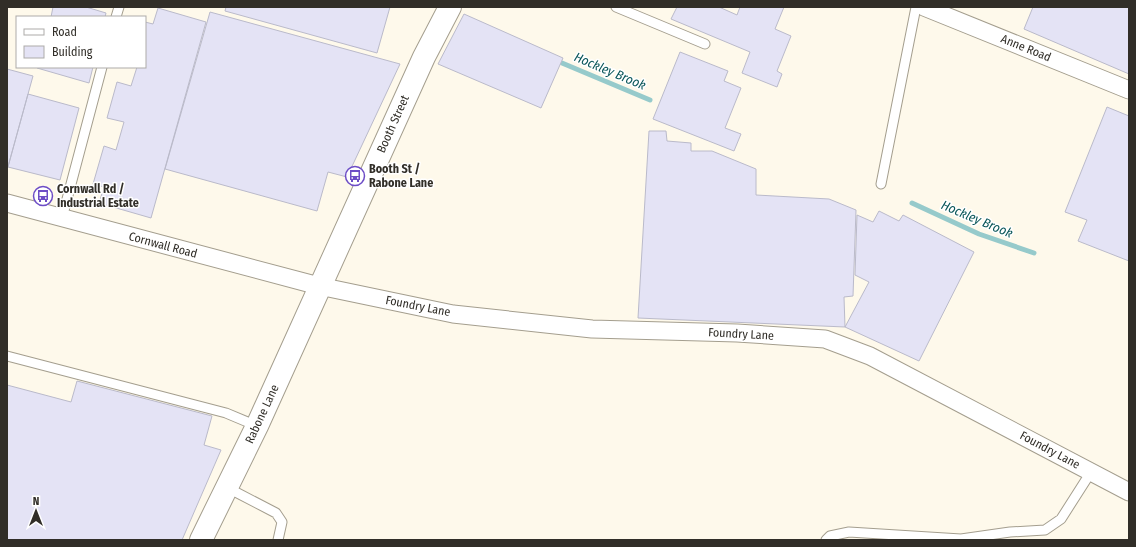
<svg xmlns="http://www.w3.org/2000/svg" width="1136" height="547" font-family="'Fira Sans Condensed',sans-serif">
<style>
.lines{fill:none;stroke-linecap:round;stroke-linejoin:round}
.stream{stroke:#96cacb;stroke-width:5}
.building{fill:#e4e3f5;stroke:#babaca}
.lane-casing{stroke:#a49e8e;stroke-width:11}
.street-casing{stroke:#a49e8e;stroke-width:19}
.secondary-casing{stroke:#a49e8e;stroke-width:24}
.lane{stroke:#fff;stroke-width:9}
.street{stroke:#fff;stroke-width:17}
.secondary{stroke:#fff;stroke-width:22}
.labels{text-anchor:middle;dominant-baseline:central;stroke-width:3;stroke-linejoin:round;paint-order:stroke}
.street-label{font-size:12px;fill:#312e28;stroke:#fff}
.poi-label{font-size:12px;font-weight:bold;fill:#312e28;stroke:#fff;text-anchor:start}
.water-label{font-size:13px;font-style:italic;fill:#085558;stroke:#fff}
</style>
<rect width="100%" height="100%" fill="#fef9eb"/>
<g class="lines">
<path class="stream" d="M 562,63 L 650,100
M 912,203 L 979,234 L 1034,253"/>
</g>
<path class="building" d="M 53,7 L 86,7 L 106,13 L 105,17 L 51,17 Z
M 226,7 L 390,7 L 377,53 L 225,11 Z
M 677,7 L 719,7 L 737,15 L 740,7 L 784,7 L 775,29 L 791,36 L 777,71 L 782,74 L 777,87 L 742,73 L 750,52 L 671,19 Z
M 1033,7 L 1129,7 L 1129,74 L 1024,29 Z
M 158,8 L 206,22 L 151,218 L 99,203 L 104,187 L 93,184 L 104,146 L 116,150 L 124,122 L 107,118 L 117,82 L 131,86 L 137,67 L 145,67 L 145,22 L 153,24 Z
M 210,12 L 400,64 L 347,177 L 328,172 L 317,211 L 165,169 Z
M 464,14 L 563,58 L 541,108 L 438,64 Z
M 680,52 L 728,71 L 724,81 L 741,88 L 725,128 L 741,134 L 734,151 L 653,119 Z
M 37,67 L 93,67 L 89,83 L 37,68 Z
M 7,69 L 33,76 L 7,170 Z
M 28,94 L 79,108 L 60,180 L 8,167 Z
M 1107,107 L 1129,116 L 1129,261 L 1078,241 L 1087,220 L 1065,212 Z
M 649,131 L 666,131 L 667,141 L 691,143 L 691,151 L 712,151 L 756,169 L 756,195 L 829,199 L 856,210 L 853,296 L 844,297 L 845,327 L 638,318 Z
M 879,211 L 899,221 L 903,215 L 974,252 L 919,361 L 845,327 L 869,282 L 855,275 L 857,215 L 873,222 Z
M 77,381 L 212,416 L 204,445 L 221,450 L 182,540 L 7,540 L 7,385 L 71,402 Z"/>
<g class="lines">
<g class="lane-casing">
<path id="lane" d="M 616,7 L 705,44
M 116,17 L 119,7
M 881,184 L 916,7
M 62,218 L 102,67
M 7,356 L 226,413 L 257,426
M 226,487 L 276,513 L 282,522 L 278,540
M 826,540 L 830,536 L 849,532 L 961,539 L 1010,532 L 1045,530 L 1061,519 L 1091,472"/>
</g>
<g class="street-casing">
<path id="street" d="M 924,7 L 1129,90
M 7,203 L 319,286 L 453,314 L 592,329 L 737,333 L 825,339 L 870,356 L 1129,492"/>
</g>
<g class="secondary-casing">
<path id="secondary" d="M 201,540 L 257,426 L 424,57 L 450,7"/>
</g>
<use href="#lane" class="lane"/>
<use href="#street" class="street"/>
<use href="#secondary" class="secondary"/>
</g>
<defs>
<g id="bus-ring" transform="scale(1)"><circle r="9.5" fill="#fff" stroke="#6d4dc6" stroke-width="1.5"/><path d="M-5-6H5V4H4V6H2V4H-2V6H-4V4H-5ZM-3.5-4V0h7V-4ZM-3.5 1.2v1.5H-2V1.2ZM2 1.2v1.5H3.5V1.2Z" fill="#6d4dc6"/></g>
</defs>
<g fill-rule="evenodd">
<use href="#bus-ring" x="355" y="176"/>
<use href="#bus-ring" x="43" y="196"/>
</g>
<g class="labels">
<g class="street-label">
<text transform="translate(1026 48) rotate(22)">Anne Road</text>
<text transform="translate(393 124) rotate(-66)">Booth Street</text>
<text transform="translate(163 245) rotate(15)">Cornwall Road</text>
<text transform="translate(418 306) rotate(11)">Foundry Lane</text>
<text transform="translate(741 334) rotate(3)">Foundry Lane</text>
<text transform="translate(262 414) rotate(-65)">Rabone Lane</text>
<text transform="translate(1050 450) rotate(28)">Foundry Lane</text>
</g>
<g class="poi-label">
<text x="369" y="169">Booth St /<tspan x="369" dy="14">Rabone Lane</tspan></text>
<text x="57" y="189">Cornwall Rd /<tspan x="57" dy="14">Industrial Estate</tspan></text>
</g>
<g class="water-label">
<text transform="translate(610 71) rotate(23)">Hockley Brook</text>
<text transform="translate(977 219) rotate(23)">Hockley Brook</text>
</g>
</g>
<rect width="1136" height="547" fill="none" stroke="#312e28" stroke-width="16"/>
<rect x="16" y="16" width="130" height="52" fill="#ffffff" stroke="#adaba9"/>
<rect x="24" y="29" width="20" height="6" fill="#ffffff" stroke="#adaba9"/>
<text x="52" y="36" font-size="12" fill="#312e28">Road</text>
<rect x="24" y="46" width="20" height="12" fill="#e4e3f5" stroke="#adaba9"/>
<text x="52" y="56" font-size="12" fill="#312e28">Building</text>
<g transform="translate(36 511)" stroke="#ffffff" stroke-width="3" paint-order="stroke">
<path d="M0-3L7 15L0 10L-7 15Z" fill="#312e28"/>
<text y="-6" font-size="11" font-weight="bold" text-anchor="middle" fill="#312e28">N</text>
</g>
</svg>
